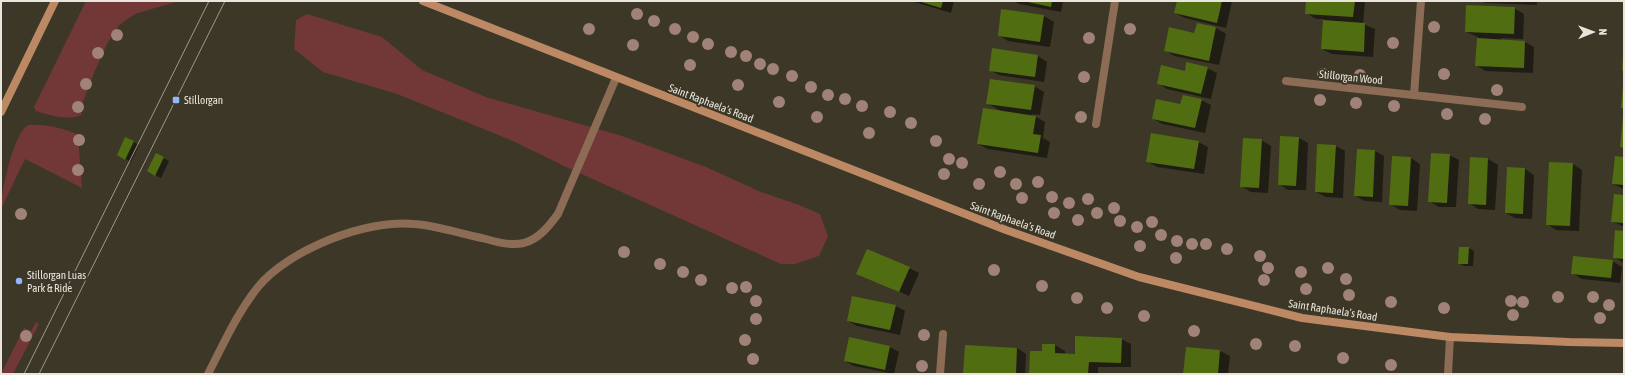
<svg xmlns="http://www.w3.org/2000/svg" width="1625" height="375" font-family="'Asap Condensed',sans-serif">
<style>
.green{fill:#713837}
.shadow{fill:#0007}
.building{fill:#516d11}
.lines{fill:none;stroke-linecap:round;stroke-linejoin:round}
.lane{stroke:#8c6c55;stroke-width:8}
.street{stroke:#8c6c55;stroke-width:8}
.secondary{stroke:#bc8964;stroke-width:8}
.tram{stroke:#9d998d;stroke-width:1}
.tree{fill:#a08279}
.poi-dot{fill:#95b6fd;stroke:#3c3727;stroke-width:1.5}
.labels{text-anchor:middle;dominant-baseline:central;stroke-width:4;stroke-linejoin:round;paint-order:stroke}
.street-label{font-size:11px;fill:#e9e5dc;stroke:#3c3727}
.poi-label{font-size:11px;fill:#e9e5dc;stroke:#3c3727;text-anchor:start}
</style>
<rect width="100%" height="100%" fill="#3c3727"/>
<path class="green" d="M 86,1 L 179,1 L 135,14 L 119,25 L 107,44 L 94,73 L 83,102 L 81,115 C 69,121 48,115 36,111 L 34,107 Z
M 307,14 L 382,37 L 422,70 L 486,97 L 622,136 L 706,167 L 761,192 L 799,205 L 820,214 L 828,236 L 819,256 L 795,264 L 781,264 L 566,167 L 513,141 L 397,94 L 323,72 L 294,49 L 296,20 Z
M 28,125 C 44,124 65,128 78,135 L 82,188 L 25,159 L 1,209 C 1,192 13,134 28,125 Z
M 36,322 L 39,324 L 13,374 L 1,374 L 24,328 L 31,331 Z"/>
<path class="shadow" d="M 911,1 L 954,1 L 951,13 Z
M 1014,1 L 1063,1 L 1061,12 L 1019,4 Z
M 1178,1 L 1232,1 L 1226,28 L 1185,18 L 1175,13 Z
M 1307,1 L 1365,1 L 1363,24 L 1375,29 L 1373,57 L 1332,54 L 1322,49 L 1324,19 L 1316,19 L 1306,13 Z
M 1482,1 L 1537,1 L 1537,5 L 1485,3 Z
M 1514,8 L 1524,14 L 1523,39 L 1501,38 L 1501,40 L 1525,42 L 1534,47 L 1533,73 L 1486,71 L 1477,66 L 1478,37 L 1466,32 Z
M 1002,10 L 1044,16 L 1054,22 L 1050,47 L 1008,41 L 999,35 Z
M 1197,24 L 1216,28 L 1226,34 L 1219,65 L 1174,56 L 1165,50 L 1195,34 Z
M 993,49 L 1038,56 L 1047,62 L 1044,82 L 999,75 L 990,70 Z
M 1207,68 L 1217,73 L 1211,99 L 1167,89 L 1158,83 L 1185,72 Z
M 1034,86 L 1044,92 L 1040,115 L 1031,114 L 1045,122 L 1043,138 L 1050,142 L 1047,158 L 988,149 L 978,144 L 1001,111 L 987,103 Z
M 1201,100 L 1211,105 L 1205,133 L 1163,124 L 1153,119 Z
M 126,138 L 139,145 L 131,162 L 118,155 Z
M 1299,138 L 1308,143 L 1306,190 L 1288,190 L 1279,184 Z
M 1261,140 L 1271,146 L 1268,193 L 1251,192 L 1241,186 Z
M 1198,142 L 1208,147 L 1204,174 L 1157,167 L 1147,161 Z
M 1336,146 L 1345,151 L 1343,198 L 1326,197 L 1316,192 Z
M 1375,151 L 1384,156 L 1382,202 L 1365,201 L 1355,196 Z
M 156,154 L 169,161 L 161,178 L 153,174 Z
M 1449,155 L 1459,160 L 1456,207 L 1439,207 L 1429,201 Z
M 1411,158 L 1420,164 L 1417,211 L 1400,210 L 1390,204 Z
M 1471,158 L 1488,159 L 1498,165 L 1495,210 L 1478,209 L 1469,203 Z
M 1624,158 L 1624,189 L 1613,184 Z
M 1573,164 L 1582,170 L 1579,231 L 1556,230 L 1547,224 Z
M 1525,169 L 1534,175 L 1532,219 L 1515,218 L 1506,213 Z
M 1624,196 L 1624,227 L 1612,221 Z
M 1624,232 L 1624,263 L 1614,257 Z
M 1460,248 L 1469,248 L 1474,251 L 1473,266 L 1464,266 L 1459,263 Z
M 1612,261 L 1622,267 L 1620,283 L 1582,279 L 1572,273 Z
M 909,268 L 919,273 L 909,296 L 858,273 Z
M 896,306 L 905,311 L 900,335 L 857,326 L 848,321 Z
M 1121,339 L 1131,344 L 1131,367 L 1098,367 L 1098,374 L 1030,374 L 1043,352 L 1043,345 L 1055,345 L 1065,351 L 1065,354 L 1076,355 Z
M 890,347 L 899,352 L 894,374 L 854,366 L 845,361 Z
M 1017,348 L 1026,354 L 1025,374 L 964,374 Z
M 1186,348 L 1220,351 L 1230,356 L 1228,374 L 1184,374 Z"/>
<path class="building" d="M 918,1 L 943,1 L 941,8 Z
M 1023,1 L 1052,1 L 1051,7 Z
M 1177,1 L 1222,1 L 1217,23 L 1174,13 Z
M 1306,1 L 1355,1 L 1353,17 L 1305,14 Z
M 1466,5 L 1515,7 L 1514,34 L 1465,32 Z
M 1001,9 L 1044,15 L 1040,42 L 998,36 Z
M 1323,20 L 1365,23 L 1364,52 L 1321,49 Z
M 1197,23 L 1216,27 L 1209,61 L 1164,51 L 1169,27 L 1194,33 Z
M 1477,38 L 1525,41 L 1524,68 L 1475,66 Z
M 992,48 L 1038,55 L 1035,77 L 989,71 Z
M 1623,55 L 1624,55 L 1624,71 L 1622,70 Z
M 1186,62 L 1208,67 L 1201,94 L 1157,84 L 1161,65 L 1185,71 Z
M 990,79 L 1035,85 L 1031,110 L 986,104 Z
M 1623,86 L 1624,86 L 1624,108 L 1621,108 Z
M 1183,95 L 1202,99 L 1195,128 L 1152,119 L 1156,99 L 1180,104 Z
M 983,108 L 1036,116 L 1033,134 L 1041,135 L 1038,153 L 977,144 Z
M 1623,116 L 1624,116 L 1624,148 L 1620,147 Z
M 1151,133 L 1199,141 L 1194,169 L 1146,162 Z
M 1280,136 L 1299,137 L 1296,186 L 1278,185 Z
M 125,137 L 134,141 L 125,160 L 117,155 Z
M 1243,138 L 1262,139 L 1259,188 L 1240,187 Z
M 1317,144 L 1336,145 L 1333,193 L 1315,192 Z
M 1357,149 L 1375,150 L 1373,197 L 1354,196 Z
M 156,153 L 164,157 L 155,176 L 147,171 Z
M 1431,153 L 1450,154 L 1447,203 L 1428,202 Z
M 1392,156 L 1411,157 L 1408,206 L 1389,205 Z
M 1615,156 L 1624,157 L 1624,185 L 1612,184 Z
M 1470,157 L 1488,158 L 1486,205 L 1468,204 Z
M 1549,162 L 1573,163 L 1570,226 L 1546,225 Z
M 1507,167 L 1525,168 L 1523,214 L 1505,213 Z
M 1614,194 L 1624,195 L 1624,223 L 1611,222 Z
M 1615,230 L 1624,231 L 1624,259 L 1613,258 Z
M 1459,247 L 1469,247 L 1468,264 L 1458,264 Z
M 867,249 L 910,267 L 899,292 L 856,274 Z
M 1573,256 L 1613,260 L 1611,278 L 1571,274 Z
M 852,296 L 896,305 L 890,330 L 847,321 Z
M 1075,336 L 1122,338 L 1121,363 L 1089,362 L 1088,374 L 1029,374 L 1030,351 L 1042,351 L 1042,344 L 1055,344 L 1055,353 L 1075,354 Z
M 849,337 L 890,346 L 885,370 L 844,361 Z
M 965,345 L 1017,348 L 1016,374 L 963,374 Z
M 1186,347 L 1220,350 L 1218,374 L 1183,374 Z"/>
<g class="lines">
<path class="lane" d="M 208,374 C 223,345 237,313 258,287 C 288,250 366,219 414,224 C 434,225 462,234 482,238 C 496,242 510,246 524,243 C 539,239 549,226 558,214 L 616,78"/>
<path class="street" d="M 1286,81 L 1522,107
M 1414,95 L 1421,1
M 1096,124 L 1115,1
M 940,374 L 943,334
M 1448,374 L 1450,337"/>
<path class="secondary" d="M 423,1 L 1006,230 L 1139,277 L 1302,318 L 1450,337 L 1569,342 L 1624,343
M 1,112 L 55,1"/>
<path class="tram" d="M 24,374 L 209,1
M 39,374 L 225,1"/>
</g>
<g class="tree">
<circle cx="637" cy="14" r="6"/>
<circle cx="654" cy="21" r="6"/>
<circle cx="1434" cy="27" r="6"/>
<circle cx="589" cy="29" r="6"/>
<circle cx="675" cy="29" r="6"/>
<circle cx="1130" cy="29" r="6"/>
<circle cx="117" cy="35" r="6"/>
<circle cx="693" cy="37" r="6"/>
<circle cx="1089" cy="38" r="6"/>
<circle cx="1393" cy="43" r="6"/>
<circle cx="708" cy="44" r="6"/>
<circle cx="633" cy="45" r="6"/>
<circle cx="731" cy="52" r="6"/>
<circle cx="98" cy="53" r="6"/>
<circle cx="746" cy="56" r="6"/>
<circle cx="760" cy="64" r="6"/>
<circle cx="690" cy="65" r="6"/>
<circle cx="773" cy="69" r="6"/>
<circle cx="1323" cy="74" r="6"/>
<circle cx="1444" cy="74" r="6"/>
<circle cx="1360" cy="75" r="6"/>
<circle cx="792" cy="76" r="6"/>
<circle cx="1084" cy="77" r="6"/>
<circle cx="86" cy="84" r="6"/>
<circle cx="738" cy="85" r="6"/>
<circle cx="811" cy="87" r="6"/>
<circle cx="1497" cy="90" r="6"/>
<circle cx="828" cy="95" r="6"/>
<circle cx="845" cy="99" r="6"/>
<circle cx="1320" cy="100" r="6"/>
<circle cx="779" cy="102" r="6"/>
<circle cx="1356" cy="103" r="6"/>
<circle cx="862" cy="106" r="6"/>
<circle cx="1394" cy="106" r="6"/>
<circle cx="78" cy="107" r="6"/>
<circle cx="890" cy="112" r="6"/>
<circle cx="1447" cy="114" r="6"/>
<circle cx="817" cy="117" r="6"/>
<circle cx="1081" cy="117" r="6"/>
<circle cx="1485" cy="119" r="6"/>
<circle cx="911" cy="123" r="6"/>
<circle cx="869" cy="133" r="6"/>
<circle cx="79" cy="140" r="6"/>
<circle cx="936" cy="141" r="6"/>
<circle cx="949" cy="159" r="6"/>
<circle cx="962" cy="163" r="6"/>
<circle cx="78" cy="170" r="6"/>
<circle cx="1000" cy="172" r="6"/>
<circle cx="944" cy="174" r="6"/>
<circle cx="1038" cy="182" r="6"/>
<circle cx="979" cy="184" r="6"/>
<circle cx="1016" cy="184" r="6"/>
<circle cx="1052" cy="197" r="6"/>
<circle cx="1022" cy="198" r="6"/>
<circle cx="1088" cy="199" r="6"/>
<circle cx="1069" cy="203" r="6"/>
<circle cx="1114" cy="208" r="6"/>
<circle cx="1054" cy="213" r="6"/>
<circle cx="1097" cy="213" r="6"/>
<circle cx="21" cy="214" r="6"/>
<circle cx="1078" cy="220" r="6"/>
<circle cx="1120" cy="221" r="6"/>
<circle cx="1152" cy="222" r="6"/>
<circle cx="1137" cy="227" r="6"/>
<circle cx="1161" cy="235" r="6"/>
<circle cx="1177" cy="241" r="6"/>
<circle cx="1192" cy="244" r="6"/>
<circle cx="1206" cy="244" r="6"/>
<circle cx="1140" cy="246" r="6"/>
<circle cx="1227" cy="249" r="6"/>
<circle cx="624" cy="252" r="6"/>
<circle cx="1260" cy="256" r="6"/>
<circle cx="1176" cy="258" r="6"/>
<circle cx="660" cy="264" r="6"/>
<circle cx="1268" cy="268" r="6"/>
<circle cx="1328" cy="268" r="6"/>
<circle cx="994" cy="270" r="6"/>
<circle cx="683" cy="272" r="6"/>
<circle cx="1301" cy="272" r="6"/>
<circle cx="1346" cy="279" r="6"/>
<circle cx="701" cy="280" r="6"/>
<circle cx="1264" cy="280" r="6"/>
<circle cx="1042" cy="286" r="6"/>
<circle cx="746" cy="287" r="6"/>
<circle cx="732" cy="288" r="6"/>
<circle cx="1306" cy="289" r="6"/>
<circle cx="1349" cy="295" r="6"/>
<circle cx="1558" cy="297" r="6"/>
<circle cx="1593" cy="297" r="6"/>
<circle cx="1077" cy="298" r="6"/>
<circle cx="756" cy="301" r="6"/>
<circle cx="1511" cy="301" r="6"/>
<circle cx="1391" cy="302" r="6"/>
<circle cx="1523" cy="302" r="6"/>
<circle cx="1609" cy="305" r="6"/>
<circle cx="1107" cy="308" r="6"/>
<circle cx="1444" cy="308" r="6"/>
<circle cx="1513" cy="315" r="6"/>
<circle cx="1144" cy="316" r="6"/>
<circle cx="1600" cy="318" r="6"/>
<circle cx="756" cy="319" r="6"/>
<circle cx="1194" cy="331" r="6"/>
<circle cx="924" cy="335" r="6"/>
<circle cx="26" cy="336" r="6"/>
<circle cx="745" cy="340" r="6"/>
<circle cx="1256" cy="344" r="6"/>
<circle cx="1295" cy="346" r="6"/>
<circle cx="1343" cy="358" r="6"/>
<circle cx="753" cy="359" r="6"/>
<circle cx="1391" cy="365" r="6"/>
<circle cx="922" cy="366" r="6"/>
</g>
<g class="poi-dot">
<rect x="172" y="96" width="8" height="8" rx="2"/>
<circle cx="19" cy="281" r="4"/>
</g>
<g class="labels">
<g class="street-label">
<text transform="translate(1351 77) rotate(6)">Stillorgan Wood</text>
<text transform="translate(711 103) rotate(21)">Saint Raphaela’s Road</text>
<text transform="translate(1013 220) rotate(20)">Saint Raphaela’s Road</text>
<text transform="translate(1333 310) rotate(9)">Saint Raphaela’s Road</text>
</g>
<g class="poi-label">
<text x="184" y="100">Stillorgan</text>
<text x="27" y="275">Stillorgan Luas<tspan x="27" dy="13">Park &amp; Ride</tspan></text>
</g>
</g>
<rect width="1625" height="375" fill="none" stroke="#e9e5dc" stroke-width="4"/>
<g transform="translate(1593 32) rotate(89)" stroke="#3c3727" stroke-width="3" paint-order="stroke">
<path d="M0-3L7 15L0 10L-7 15Z" fill="#e9e5dc"/>
<text y="-6" font-size="11" font-weight="bold" text-anchor="middle" fill="#e9e5dc">N</text>
</g>
</svg>
